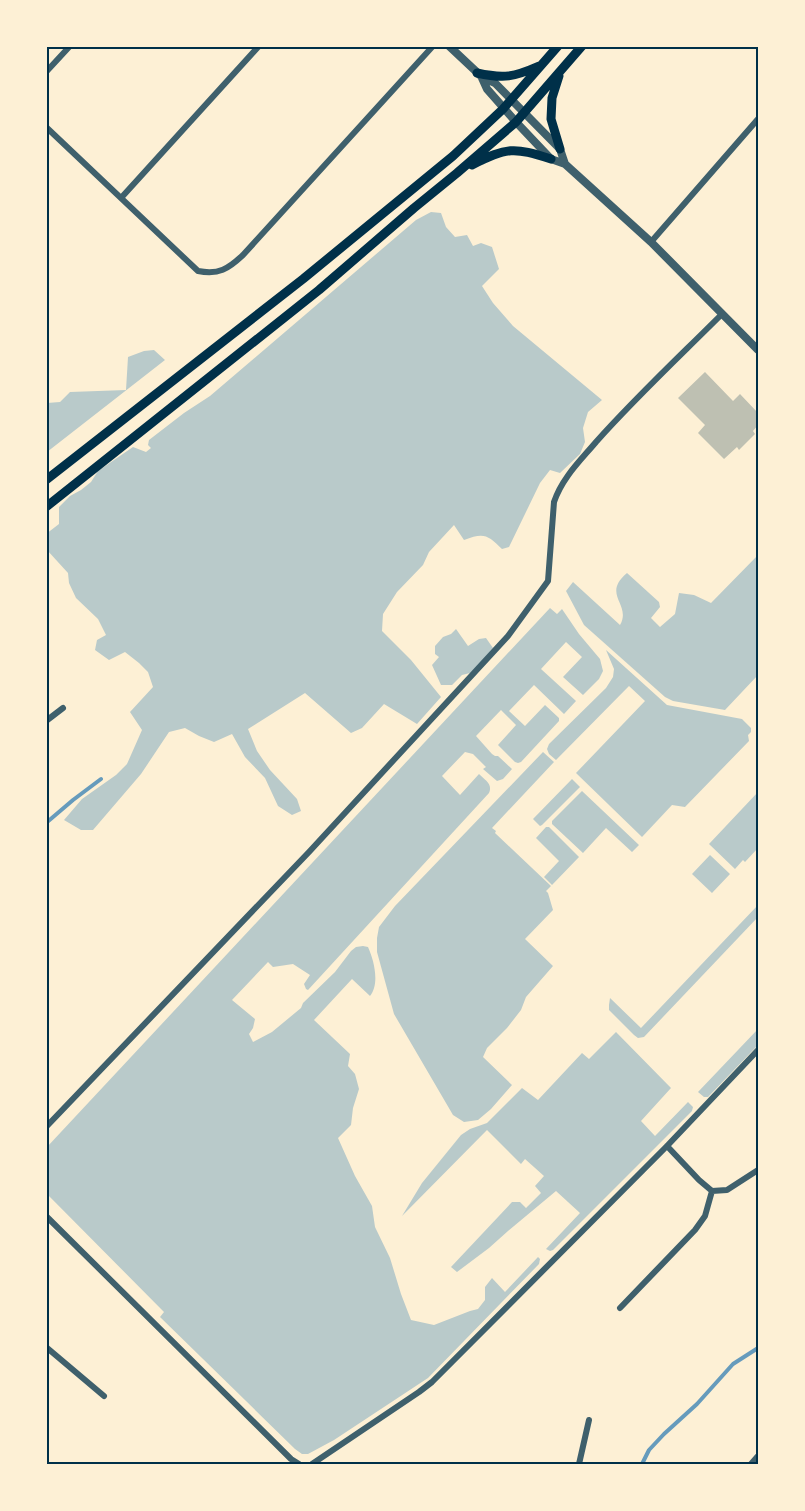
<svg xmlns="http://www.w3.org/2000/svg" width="805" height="1511" font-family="'IBM Plex Sans',sans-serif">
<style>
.green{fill:#b9caca}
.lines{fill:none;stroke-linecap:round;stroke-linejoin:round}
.stream{stroke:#669bbc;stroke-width:4}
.building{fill:#bec0b2}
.minor{stroke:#3f606c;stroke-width:6}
.tertiary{stroke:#3f606c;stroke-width:8}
.secondary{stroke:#003049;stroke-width:9}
.neatline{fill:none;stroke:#003049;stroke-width:2}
</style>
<rect width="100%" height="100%" fill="#fdf0d5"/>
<path class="green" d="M 431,212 L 441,213 L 446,227 L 455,237 L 467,235 L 473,246 L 481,243 L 492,247 L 499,269 L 482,286 L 493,303 L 513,326 L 602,400 L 588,412 L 583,428 L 585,442 L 580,454 L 560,473 L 550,470 L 540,483 L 509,547 L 502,549 C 488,535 484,532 464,540 L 454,525 L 429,552 L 423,565 L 397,592 L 383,614 L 382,631 L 411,660 L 441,697 L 417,724 L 384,704 L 362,728 L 351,733 L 305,693 L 248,729 L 257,751 L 270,770 L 297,799 L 301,811 L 292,815 L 278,806 L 265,778 L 245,757 L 232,734 L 214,742 L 199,736 L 185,728 L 169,732 L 141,774 L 93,830 L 81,830 L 64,820 L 82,799 L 116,775 L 127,764 L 142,730 L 130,712 L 153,687 L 148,672 L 139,663 L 125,652 L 109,660 L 95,650 L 97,640 L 106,635 L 98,619 L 76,598 L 69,583 L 68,573 L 47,550 L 46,534 L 59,524 L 59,507 L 70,496 L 81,490 L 91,482 L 98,471 L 133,447 L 146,452 L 151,448 L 148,445 L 149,440 L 184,413 L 210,396 L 416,220 Z
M 154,350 L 165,360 L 47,452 L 47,403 L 60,402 L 70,392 L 126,390 L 128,357 L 144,351 Z
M 758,555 L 758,675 L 725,710 L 673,701 L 665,697 L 584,625 L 566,591 L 573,582 L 620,625 C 632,604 601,595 627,573 L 659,602 L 660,607 L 651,618 L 660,627 L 675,614 L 679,593 L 694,595 L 711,603 Z
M 550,608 L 557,614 L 562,609 L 579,634 L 600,659 L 603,671 L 599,679 L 583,695 L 563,677 L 582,657 L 566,642 L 541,669 L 576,701 L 564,714 L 534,685 L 509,711 L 525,726 L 545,705 L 559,718 L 559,721 L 521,762 L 518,763 L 515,762 L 498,745 L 516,725 L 501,710 L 476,736 L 492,754 L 495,756 L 498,756 L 512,769 L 503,779 L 497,781 L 483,769 L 486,767 L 473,754 L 465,752 L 442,776 L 460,795 L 479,774 C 485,780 493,784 489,793 L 308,990 L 306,989 L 304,984 L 310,975 L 293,964 L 273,967 L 268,962 L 232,1000 L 255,1019 L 253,1028 L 249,1034 L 253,1042 L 272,1032 L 301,1008 L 303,1003 L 335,972 L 351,951 L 356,947 L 363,946 L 368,947 C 374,960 380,984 370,996 L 352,979 L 314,1020 L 350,1054 L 348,1066 L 355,1074 L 359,1089 L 353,1108 L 351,1125 L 338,1138 L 355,1176 L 372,1206 L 375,1227 L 390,1258 L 401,1294 L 411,1320 L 434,1325 L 470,1311 L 478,1309 L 485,1300 L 485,1287 L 492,1278 L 505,1292 L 538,1257 L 540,1259 L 539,1264 L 428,1378 L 334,1440 L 308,1454 L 302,1454 L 295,1449 L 160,1317 L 164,1312 L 47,1194 L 47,1147 Z
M 456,629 L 468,646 L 479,639 L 486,638 L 493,648 L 481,663 L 470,673 L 462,675 L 452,685 L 441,685 L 432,665 L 439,657 L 435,654 L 435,646 L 443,637 L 451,634 Z
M 606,650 L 667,705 L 742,719 L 751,728 L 751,732 L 748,735 L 749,741 L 685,807 L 672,805 L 642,837 L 576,773 L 645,701 L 629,686 L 556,760 L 549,754 L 547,749 L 549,744 L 606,688 L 613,677 L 614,669 Z
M 543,752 L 554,762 L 492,828 L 496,831 L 495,833 L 551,886 L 546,891 L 548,893 L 553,910 L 525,939 L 553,966 L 526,997 L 521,1010 L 507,1028 L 487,1048 L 483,1057 L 512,1085 L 491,1109 L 478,1120 L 464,1122 L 453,1115 L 394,1014 L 377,952 L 377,938 L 379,927 L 395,906 Z
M 572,779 L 580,787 L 542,825 L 540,826 L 533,819 Z
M 582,791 L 639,845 L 632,852 L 606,828 L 583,853 L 552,824 L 552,821 Z
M 758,792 L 758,848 L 745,862 L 743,860 L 735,869 L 709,844 Z
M 546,827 L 549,827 L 579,857 L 552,885 L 544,877 L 559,861 L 536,838 Z
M 710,855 L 730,874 L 712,893 L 692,874 Z
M 758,905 L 758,917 L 644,1037 L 638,1038 L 634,1035 L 609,1010 L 609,1005 L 610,998 L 641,1028 Z
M 758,1029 L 758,1045 L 708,1097 L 704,1097 L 698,1092 Z
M 616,1032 L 671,1088 L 641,1121 L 655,1136 L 688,1102 L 693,1107 L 692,1111 L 553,1250 L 550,1251 L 546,1249 L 580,1213 L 556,1191 L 508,1231 L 489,1248 L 457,1272 L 451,1267 L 512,1202 L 520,1202 L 526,1208 L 541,1193 L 535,1186 L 544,1176 L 525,1159 L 521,1164 L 487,1130 L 402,1216 L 422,1183 L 461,1135 L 470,1129 L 487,1123 L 522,1088 L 538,1100 L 582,1053 L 589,1059 Z"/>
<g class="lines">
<path class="stream" d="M 46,823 L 73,800 L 101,779
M 642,1464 L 649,1450 L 664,1434 L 697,1404 L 733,1364 L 758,1348"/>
</g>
<path class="building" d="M 705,372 L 733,401 L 740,394 L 758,413 L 758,425 L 753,431 L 755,434 L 739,450 L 737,447 L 724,459 L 698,433 L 705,425 L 678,398 Z"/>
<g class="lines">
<path class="minor" d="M 46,72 L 70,46
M 46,127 L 198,271 C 219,275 228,269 243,255 L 433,46
M 121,198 L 259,46
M 651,242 L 758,119
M 46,721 L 63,708
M 46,1127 L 309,852 L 508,636 L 548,581 L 554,502 C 562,478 580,461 596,442 C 636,397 680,356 722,314
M 667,1146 L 699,1180 L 712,1191 L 727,1190 L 758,1170
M 46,1216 L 291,1459 L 299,1464
M 620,1308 L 695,1230 L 705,1216 L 712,1191
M 46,1347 L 104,1396
M 312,1464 L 419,1392 L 432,1382 L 667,1146 L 758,1050
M 579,1464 L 589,1420
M 751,1464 L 758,1456"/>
<path class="tertiary" d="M 449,46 L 482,77 L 495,83 L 560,149 L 565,164 L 651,242 L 758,350
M 482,78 L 487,89 L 516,122 L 551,159 L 565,164"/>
<path class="secondary" d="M 477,73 C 504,79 514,77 539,66
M 559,76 L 552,98 L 551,119 L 560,149
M 472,165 C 507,147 514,147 551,159
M 46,480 L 303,279 L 453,156 L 503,109 L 558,46
M 46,507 L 319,290 L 414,208 L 457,173 L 516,122 L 582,46"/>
</g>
<rect width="805" height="1511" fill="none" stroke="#fdf0d5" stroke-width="96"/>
<rect x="48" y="48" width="709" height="1415" class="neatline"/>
</svg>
